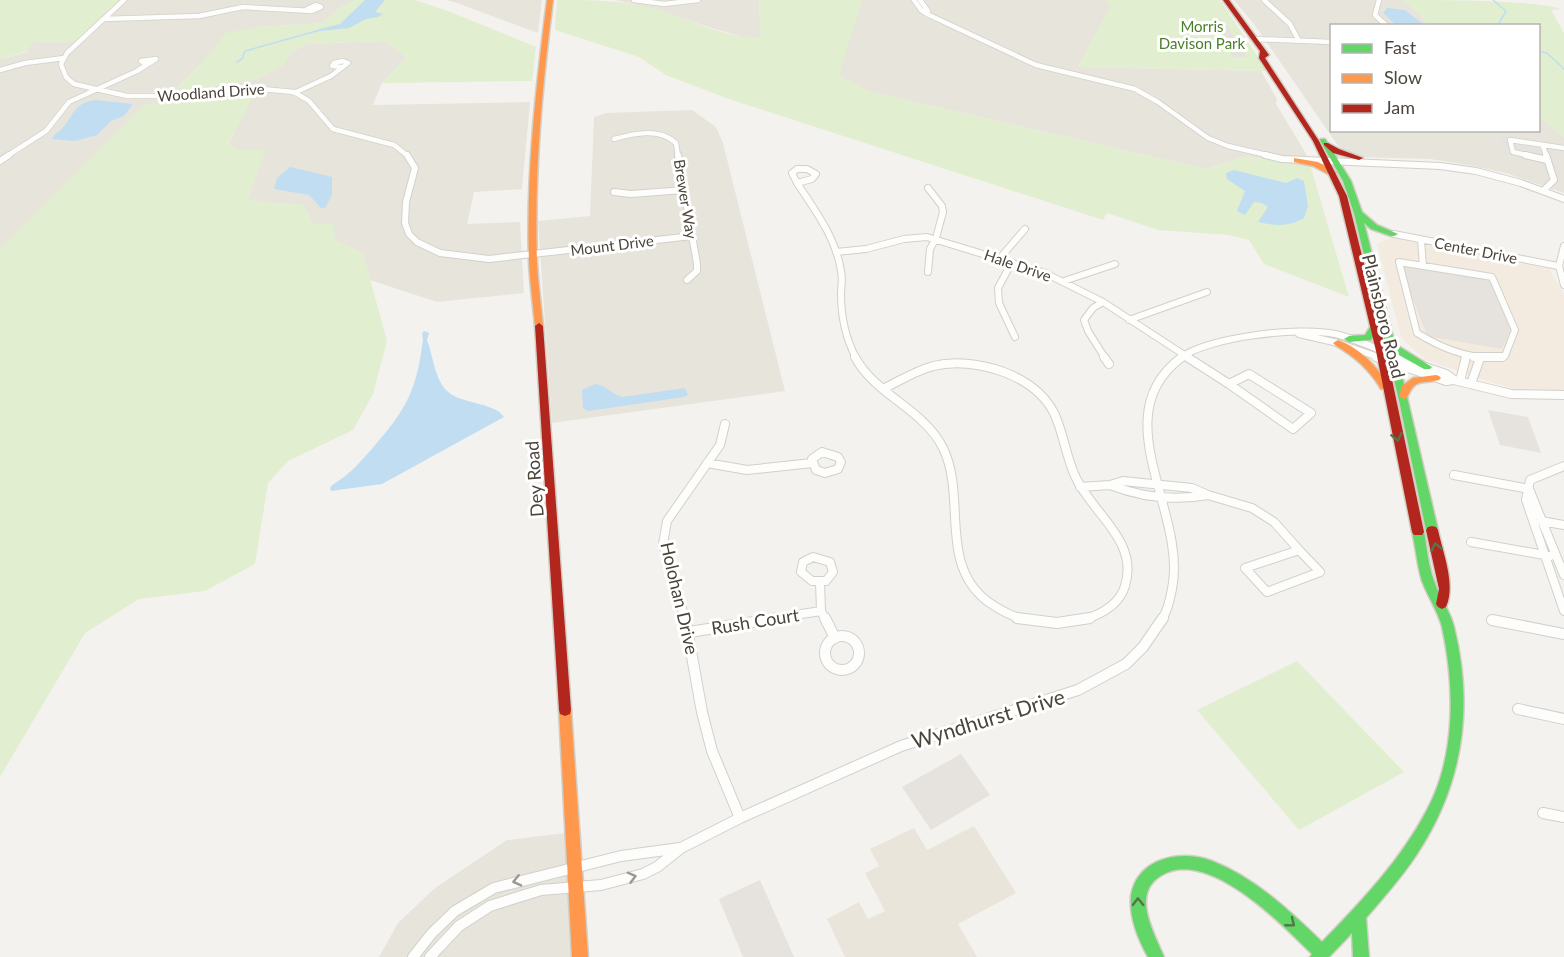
<svg xmlns="http://www.w3.org/2000/svg" width="1564" height="957" font-family="Lato,sans-serif">
<style>
.residential{fill:#e7e4dc}
.commercial{fill:#f3ebdf}
.education{fill:#eae5da}
.green{fill:#e1eecf}
.parking{fill:#e6e3df}
.water{fill:#c0ddf1}
.lines{fill:none;stroke-linecap:round;stroke-linejoin:round}
.stream{stroke:#c0ddf1;stroke-width:1.5}
.street-far3-casing{stroke:#d2d0cb;stroke-width:6}
.street-far2-casing{stroke:#d2d0cb;stroke-width:8}
.street-far1-casing{stroke:#d2d0cb;stroke-width:10}
.street-casing{stroke:#d2d0cb;stroke-width:12}
.fast-casing{stroke:#d3cfc5;stroke-width:3}
.slow-casing{stroke:#d3cfc5;stroke-width:3}
.jam-casing{stroke:#d3cfc5;stroke-width:3}
.street-far3{stroke:#fdfdfc;stroke-width:4.5}
.street-far2{stroke:#fdfdfc;stroke-width:6}
.street-far1{stroke:#fdfdfc;stroke-width:8}
.street{stroke:#fdfdfc;stroke-width:10}
.fast{fill:#63d668;fill-rule:evenodd}
.slow{fill:#ff974d;fill-rule:evenodd}
.jam{fill:#b3261e;fill-rule:evenodd}
.oneway{stroke:#537749}
.oneway2{stroke:#9b9791}
.labels{text-anchor:middle;dominant-baseline:central;stroke-width:6;stroke-linejoin:round;paint-order:stroke}
.far-park-label{font-size:15px;fill:#4a7f2a;stroke:#fff}
.far-street-label{font-size:15px;fill:#4b4439;stroke:#fff}
.street-label{font-size:18px;fill:#4b4439;stroke:#fff}
.near-street-label{font-size:21px;fill:#4b4439;stroke:#fff}
</style>
<rect width="100%" height="100%" fill="#f4f2ee"/>
<path class="residential" d="M 123,0 L 356,0 L 338,9 L 323,23 L 257,27 L 201,64 L 178,87 L 195,93 L 209,87 L 254,80 L 283,65 L 290,53 L 307,44 L 383,41 L 407,57 L 382,83 L 373,105 L 530,102 L 522,189 L 474,192 L 467,224 L 520,222 L 524,293 L 437,302 L 370,280 L 363,253 L 336,241 L 313,225 L 304,205 L 247,201 L 265,150 L 239,150 L 228,145 L 253,96 L 0,249 L 0,59 L 27,52 L 32,42 L 79,41 Z
M 446,0 L 542,0 L 538,33 L 454,2 Z
M 615,0 L 759,0 L 761,37 L 747,38 L 708,27 L 658,10 Z
M 862,0 L 1105,0 L 1112,4 L 1078,67 L 1261,71 L 1277,99 L 1276,104 L 1305,152 L 1311,168 L 1247,156 L 1206,169 L 867,91 L 838,75 Z
M 1234,0 L 1404,0 L 1430,25 L 1332,26 L 1332,130 L 1538,130 L 1539,121 L 1544,121 L 1564,137 L 1564,193 L 1506,173 L 1468,165 L 1430,159 L 1359,157 L 1346,153 L 1339,147 L 1254,24 Z
M 692,110 L 716,127 L 723,143 L 785,391 L 552,423 L 538,221 L 590,216 L 594,117 L 606,113 Z
M 581,831 L 587,957 L 379,957 L 398,923 L 435,888 L 507,840 Z"/>
<path class="commercial" d="M 1392,238 L 1549,269 L 1564,294 L 1564,391 L 1518,391 L 1425,360 L 1401,337 L 1377,244 Z"/>
<path class="education" d="M 974,826 L 1016,893 L 958,924 L 977,957 L 845,957 L 827,919 L 859,902 L 868,919 L 885,911 L 865,873 L 879,866 L 870,849 L 914,828 L 927,850 Z"/>
<path class="green" d="M 0,0 L 123,0 L 79,41 L 33,42 L 27,51 L 0,59 Z
M 356,0 L 415,0 L 448,11 L 536,47 L 532,81 L 382,83 L 407,57 L 383,41 L 307,44 L 290,53 L 283,65 L 254,80 L 209,87 L 196,93 L 178,87 L 201,64 L 226,33 L 257,27 L 322,23 L 338,9 Z
M 557,0 C 592,0 624,0 658,10 C 692,20 726,39 761,37 L 759,0 L 862,0 L 839,75 L 867,91 L 1206,169 L 1247,156 L 1311,168 L 1349,297 L 1264,264 L 1249,240 L 1229,235 L 1158,230 L 1107,213 L 1103,220 L 729,99 L 666,75 L 639,57 L 555,30 Z
M 1105,0 L 1220,0 L 1267,71 L 1078,67 L 1111,5 Z
M 1404,0 C 1436,0 1539,0 1561,9 L 1551,10 L 1564,33 L 1564,137 L 1544,121 L 1539,121 L 1538,26 L 1430,25 Z
M 254,96 L 228,144 L 239,150 L 266,150 L 247,200 L 304,205 L 313,225 L 333,223 L 336,241 L 363,253 L 387,341 L 373,394 L 353,430 L 288,461 L 268,483 L 255,564 L 205,591 L 139,599 L 85,633 L 0,777 L 0,249 L 145,104 Z
M 1297,661 L 1404,772 L 1299,830 L 1197,710 Z"/>
<path class="parking" d="M 1210,19 L 1223,19 L 1234,37 L 1231,38 L 1247,57 L 1233,57 Z
M 1499,136 L 1564,146 L 1564,152 L 1546,149 L 1551,151 L 1562,177 L 1545,175 L 1540,163 L 1546,164 L 1542,161 L 1505,155 Z
M 1399,263 L 1490,279 L 1511,329 L 1502,349 L 1427,336 Z
M 1488,410 L 1528,417 L 1541,453 L 1500,445 Z
M 961,754 L 990,795 L 931,830 L 902,787 Z
M 760,880 L 794,957 L 743,957 L 719,899 Z"/>
<path class="water" d="M 365,0 L 385,0 L 375,12 L 383,14 L 378,17 L 366,19 L 349,28 L 320,31 L 320,29 L 340,24 Z
M 1387,8 L 1405,10 L 1424,25 L 1396,25 L 1383,13 Z
M 95,100 L 133,104 L 124,116 L 111,121 L 97,135 L 75,141 L 52,139 C 55,133 58,133 62,129 C 74,115 74,103 95,100 Z
M 290,167 L 332,177 L 332,195 L 325,208 L 321,208 L 309,195 L 274,189 L 277,178 Z
M 1234,170 L 1286,183 L 1297,178 L 1304,181 L 1308,206 L 1304,218 C 1288,227 1276,226 1258,222 L 1268,207 L 1262,203 L 1254,202 L 1245,215 L 1237,211 L 1245,191 L 1227,179 L 1226,173 Z
M 424,331 L 429,333 L 427,340 C 433,355 434,376 445,389 C 459,405 493,401 504,417 L 382,484 L 331,491 L 330,488 L 332,485 C 351,474 362,460 376,444 C 408,407 417,388 423,339 L 422,334 Z
M 595,384 C 606,385 611,394 622,397 L 685,388 L 688,395 L 684,397 L 588,411 L 583,408 L 582,390 Z"/>
<g class="lines">
<path class="stream" d="M 1493,0 L 1506,11 L 1499,23 L 1502,26
M 1538,51 L 1547,53 L 1564,69
M 237,62 L 242,59 L 245,51 L 320,30"/>
<g class="street-far3-casing">
<path id="street-far3" d="M 124,0 L 67,53 L 61,64 L 66,77 L 74,84 L 127,96 L 160,96 L 252,88 L 294,92 L 309,101 L 333,129 L 394,145 L 408,156
M 634,0 L 664,4 L 698,0
M 914,0 L 921,10 L 929,15 L 1036,65 L 1135,89 L 1158,102 L 1208,138 L 1228,146 L 1271,156
M 920,0 L 928,11
M 1264,0 L 1290,24 L 1299,41
M 1379,0 L 1375,15 L 1387,26
M 103,19 L 199,16 L 243,7 L 312,11 L 321,7 L 316,5 L 307,9
M 1254,39 L 1332,42
M 0,70 L 25,63 L 64,58
M 294,93 L 331,76 L 348,63 L 343,61 L 334,63 L 332,66 L 342,67
M 614,139 C 635,133 659,128 676,143 L 678,156
M 1543,146 L 1546,156
M 7,156 L 46,131 L 69,102 L 137,71 L 156,59 L 141,61 L 146,64
M 1532,156 L 1513,152 L 1510,140 L 1564,148"/>
</g>
<g class="street-far2-casing">
<path id="street-far2" d="M 407,155 L 415,168 L 406,202 L 405,223 L 409,234 L 417,242 L 440,253 L 489,259 L 692,236
M 678,155 L 697,264 L 697,271 L 687,280
M 1265,155 L 1282,159 L 1440,166 L 1476,171 L 1521,183 L 1564,199
M 1525,155 L 1547,160
M 0,161 L 9,155
M 797,169 L 807,169 L 816,174 L 812,179 L 797,183 L 792,173 Z
M 797,183 C 815,210 836,238 841,271 C 843,279 841,286 841,294 C 841,316 846,339 856,358
M 928,188 L 942,206 L 943,212 L 936,238 L 930,249 L 928,272
M 1544,190 L 1554,180 L 1546,155
M 614,192 L 631,194 L 684,190
M 1394,234 L 1558,266
M 1421,240 L 1423,266
M 1564,246 L 1559,266 L 1564,285
M 836,252 L 866,249 L 904,239 L 927,237 L 1045,273 L 1103,302 L 1189,358
M 1000,258 L 1025,229
M 1012,262 L 998,288 L 999,303 L 1015,337
M 1399,262 L 1492,277 L 1515,330 L 1505,356 C 1474,362 1443,349 1417,333 Z
M 1064,281 L 1115,264
M 1103,302 L 1093,308 L 1084,320 L 1088,331 L 1105,358
M 1129,320 L 1207,292
M 1299,334 L 1338,343 L 1381,358
M 1180,358 C 1208,337 1301,326 1335,334 C 1357,339 1379,350 1400,358
M 1465,358 L 1466,355"/>
</g>
<g class="street-far1-casing">
<path id="street-far1" d="M 855,357 C 875,395 924,409 943,448 C 967,497 938,563 987,601 C 998,609 1010,616 1024,619
M 1104,357 L 1109,364
M 1187,357 L 1229,384
M 1376,357 L 1446,381 L 1454,380 L 1511,394 L 1564,395
M 1396,357 L 1446,374 L 1454,380
M 1474,357 L 1502,357
M 1249,374 L 1311,413 L 1293,429 L 1229,384 Z
M 1460,381 L 1466,357
M 1471,384 L 1480,358
M 883,389 C 899,381 915,371 933,366 C 974,356 1034,374 1054,413 C 1064,434 1066,458 1076,478 C 1093,514 1139,541 1125,586 C 1119,605 1102,614 1085,619
M 822,452 L 838,457 L 841,462 L 838,469 L 825,473 L 816,470 L 812,459 Z
M 707,463 L 747,470 L 812,463
M 1564,466 L 1530,480 L 1526,500 L 1564,611
M 1454,475 L 1529,489
M 1123,481 L 1192,488 L 1208,495 C 1175,501 1141,497 1110,485 Z
M 1080,487 L 1110,485
M 1529,489 L 1564,575
M 1208,495 L 1252,508 L 1274,522 L 1299,550
M 1541,521 L 1564,525
M 1471,542 L 1550,556
M 1299,550 L 1320,572 L 1267,592 L 1245,568 Z
M 813,557 L 830,562 L 833,572 L 826,581 L 812,581 L 801,572 L 803,562 Z
M 820,582 L 821,611 L 825,619
M 685,619 L 663,544 L 667,521 L 720,445 L 725,424
M 769,619 L 821,611
M 1162,619 C 1168,611 1170,599 1172,589 C 1188,512 1102,416 1182,357"/>
</g>
<g class="street-casing">
<path id="street" d="M 685,618 L 702,712 L 712,751 L 740,818
M 825,618 L 835,638
M 1017,618 L 1057,623 L 1090,618
M 1492,620 L 1564,634
M 689,632 L 779,618
M825 653a17 17 0 1 1 34 0a17 17 0 1 1-34 0Z
M 1518,709 L 1564,719
M 1543,813 L 1564,817
M 413,957 L 432,933 L 455,911 L 494,888 L 621,856 L 680,848
M 430,957 L 459,926 L 490,906 L 541,890 L 601,885 L 643,874 L 657,867 L 681,848 L 740,818 L 901,746 L 1078,690 L 1126,664 L 1143,647 L 1163,618"/>
</g>
<g class="fast-casing">
<path id="fast" d="M 1321,139 L 1325,139 L 1351,181 L 1362,212 L 1377,225 L 1398,234 L 1394,236 L 1391,236 L 1371,229 L 1364,223 L 1395,344 L 1432,367 L 1430,369 L 1424,369 L 1397,354 L 1438,530 L 1436,533 L 1428,533 L 1426,530 L 1399,400 L 1354,213 L 1343,181 L 1320,140 Z
M 1375,323 L 1379,326 L 1371,340 L 1349,342 L 1344,339 L 1349,336 L 1365,335 L 1372,324 Z
M 1418,528 L 1422,529 L 1424,532 C 1427,548 1428,565 1434,581 C 1439,597 1450,610 1454,627 C 1474,708 1463,784 1417,854 C 1402,877 1384,897 1366,918 L 1369,957 L 1353,957 L 1352,933 L 1329,957 L 1310,957 L 1312,954 C 1282,924 1208,848 1162,875 C 1130,893 1154,933 1164,957 L 1148,957 C 1138,939 1129,917 1131,896 C 1137,858 1181,849 1212,861 C 1255,878 1289,910 1322,942 C 1361,902 1401,860 1427,810 C 1456,756 1455,686 1442,627 C 1438,611 1428,597 1422,581 C 1417,565 1416,548 1412,532 L 1414,529 Z"/>
</g>
<g class="slow-casing">
<path id="slow" d="M 547,0 L 553,0 C 542,87 534,174 537,262 C 538,283 541,305 543,326 L 539,329 L 535,326 C 533,305 530,283 529,262 C 526,174 536,87 547,0 Z
M 1294,158 L 1318,162 L 1337,173 L 1330,175 L 1313,166 L 1294,162 Z
M 1338,340 C 1360,348 1378,367 1389,387 L 1387,389 L 1381,389 C 1369,369 1355,357 1335,345 L 1333,343 Z
M 1436,375 L 1439,376 L 1441,378 L 1439,380 C 1421,384 1415,378 1407,398 L 1404,399 L 1399,396 L 1402,386 L 1413,378 Z
M 565,704 L 570,706 L 571,710 L 588,957 L 572,957 L 559,710 L 560,706 Z"/>
</g>
<g class="jam-casing">
<path id="jam" d="M 1223,0 L 1229,0 L 1269,55 L 1265,58 L 1319,141 L 1347,196 L 1386,351 L 1424,532 L 1422,535 L 1414,535 L 1412,532 L 1376,351 L 1339,196 L 1313,141 L 1259,58 L 1260,51 Z
M 1324,143 L 1328,143 L 1339,149 L 1363,158 L 1359,160 L 1333,153 L 1324,145 Z
M 539,323 L 543,326 L 571,710 L 570,714 L 565,716 L 560,714 L 559,710 L 535,326 Z
M 1432,526 L 1436,527 L 1438,530 C 1443,553 1456,585 1446,607 L 1442,609 L 1438,607 L 1436,604 L 1439,589 L 1426,530 L 1428,527 Z"/>
</g>
<use href="#street-far3" class="street-far3"/>
<use href="#street-far2" class="street-far2"/>
<use href="#street-far1" class="street-far1"/>
<use href="#street" class="street"/>
<use href="#fast" class="fast"/>
<use href="#slow" class="slow"/>
<use href="#jam" class="jam"/>
</g>
<defs><path id="oneway-chevron" d="M-2-3.5L2.5 0L-2 3.5" fill="none" stroke-width="1.6" stroke-linecap="round" stroke-linejoin="round" transform="scale(1.5)"/></defs>
<g class="oneway">
<use href="#oneway-chevron" transform="translate(1397 437) rotate(78)"/>
<use href="#oneway-chevron" transform="translate(1436 547) rotate(-102)"/>
<use href="#oneway-chevron" transform="translate(1138 902) rotate(-91)"/>
<use href="#oneway-chevron" transform="translate(1291 923) rotate(39)"/>
</g>
<g class="oneway2">
<use href="#oneway-chevron" transform="translate(632 877) rotate(-15)"/>
<use href="#oneway-chevron" transform="translate(517 881) rotate(167)"/>
</g>
<g class="labels">
<g class="far-park-label">
<text x="1202" y="26">Morris<tspan x="1202" dy="17">Davison Park</tspan></text>
</g>
<g class="far-street-label">
<text transform="translate(211 92) rotate(-4)">Woodland Drive</text>
<text transform="translate(686 199) rotate(81)">Brewer Way</text>
<text transform="translate(612 245) rotate(-7)">Mount Drive</text>
<text transform="translate(1476 250) rotate(11)">Center Drive</text>
<text transform="translate(1018 265) rotate(19)">Hale Drive</text>
</g>
<g class="street-label">
<text transform="translate(1384 316) rotate(76)">Plainsboro Road</text>
<text transform="translate(534 479) rotate(-94)">Dey Road</text>
<text transform="translate(680 598) rotate(77)">Holohan Drive</text>
<text transform="translate(755 621) rotate(-9)">Rush Court</text>
</g>
<g class="near-street-label">
<text transform="translate(988 718) rotate(-17)">Wyndhurst Drive</text>
</g>
</g>
<rect x="1330" y="24" width="210" height="108" fill="#ffffff" stroke="#b7b4b0" stroke-width="1.5"/>
<rect x="1342" y="44" width="30" height="9" fill="#63d668" stroke="#b7b4b0" stroke-width="1.5"/>
<text x="1384" y="54" font-size="18" fill="#4b4439">Fast</text>
<rect x="1342" y="74" width="30" height="9" fill="#ff974d" stroke="#b7b4b0" stroke-width="1.5"/>
<text x="1384" y="84" font-size="18" fill="#4b4439">Slow</text>
<rect x="1342" y="104" width="30" height="9" fill="#b3261e" stroke="#b7b4b0" stroke-width="1.5"/>
<text x="1384" y="114" font-size="18" fill="#4b4439">Jam</text>
</svg>
